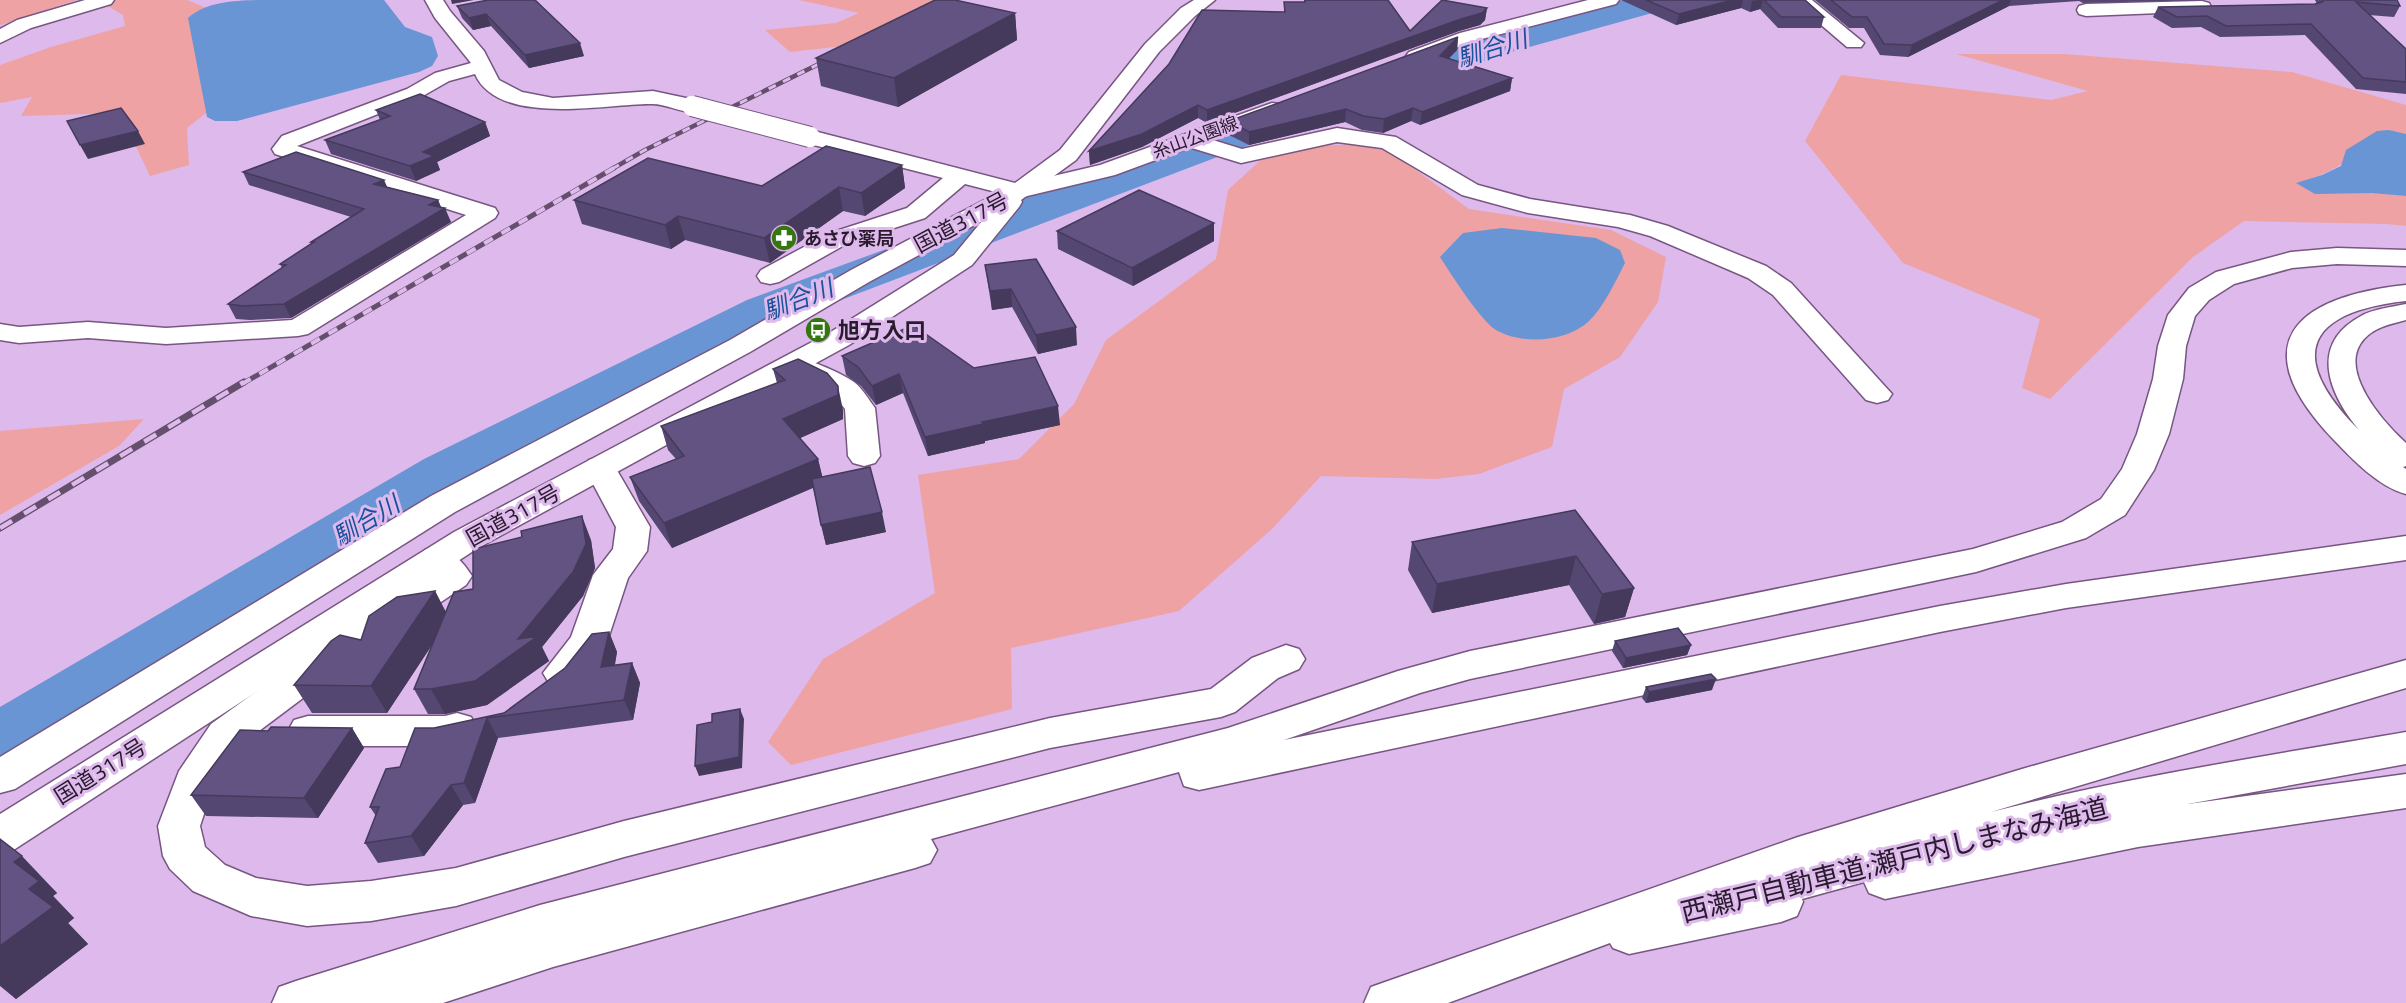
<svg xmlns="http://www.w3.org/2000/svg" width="2406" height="1003" font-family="'Titillium Web','Noto Sans JP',sans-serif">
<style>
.green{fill:#eea2a4}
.water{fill:#6995d4}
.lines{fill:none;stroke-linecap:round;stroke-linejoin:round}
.river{fill:#6995d4;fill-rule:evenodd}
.street-casing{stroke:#775682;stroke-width:3}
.secondary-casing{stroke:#775682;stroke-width:3}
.highway-casing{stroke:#775682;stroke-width:3}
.street{fill:#fff;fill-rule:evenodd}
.secondary{fill:#fff;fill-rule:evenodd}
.highway{fill:#fff;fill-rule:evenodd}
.rail-far2-casing{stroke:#644f6c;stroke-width:4.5}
.rail-far1-casing{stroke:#644f6c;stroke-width:5}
.rail-casing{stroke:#644f6c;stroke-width:7}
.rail-far2{stroke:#deb9eb;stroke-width:3;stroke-dasharray:8;stroke-linecap:butt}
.rail-far1{stroke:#deb9eb;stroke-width:4;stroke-dasharray:10;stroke-linecap:butt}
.rail{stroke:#deb9eb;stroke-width:4.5;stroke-dasharray:14;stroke-linecap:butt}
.street-bridge-casing{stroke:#775682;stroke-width:22;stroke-linecap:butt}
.street-bridge{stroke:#fff;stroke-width:20}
.wall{fill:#544771}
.shaded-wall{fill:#453a5c}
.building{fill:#625383;stroke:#453a5c;stroke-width:1.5}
.labels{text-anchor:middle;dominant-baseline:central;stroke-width:6;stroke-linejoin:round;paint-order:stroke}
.far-street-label{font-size:18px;fill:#291b2e;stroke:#deb9eb}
.far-poi-label{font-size:18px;font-weight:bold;fill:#291b2e;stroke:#deb9eb;text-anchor:start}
.street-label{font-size:22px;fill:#291b2e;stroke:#deb9eb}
.poi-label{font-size:22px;font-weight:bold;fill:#291b2e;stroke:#deb9eb;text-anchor:start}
.water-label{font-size:24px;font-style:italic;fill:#18519c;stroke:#deb9eb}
.near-street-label{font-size:27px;fill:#291b2e;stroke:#deb9eb}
</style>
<rect width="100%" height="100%" fill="#deb9eb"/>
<path class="green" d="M 0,0 L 77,0 L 0,25 Z
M 97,0 L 187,0 L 214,11 L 219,103 L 187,128 L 189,165 L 150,176 L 120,113 L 21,116 L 32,97 L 0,103 L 0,65 L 51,47 L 125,26 L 123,15 Z
M 799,0 L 936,0 L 844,46 L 790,52 L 765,30 L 836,23 L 859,13 Z
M 1956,54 L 2064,54 L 2292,72 L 2406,105 L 2406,134 L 2389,130 C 2355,156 2338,171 2297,183 L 2406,196 L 2406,226 L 2387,224 L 2244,221 L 2193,257 L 2050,399 L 2022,388 L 2040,319 L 1903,263 L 1805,141 L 1841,75 L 2051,100 L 2088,91 Z
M 1379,143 L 1469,209 L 1611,230 L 1666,257 L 1658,302 L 1620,357 L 1564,389 L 1552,447 L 1479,474 L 1436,479 L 1321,476 L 1272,529 L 1179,611 L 1011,648 L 1012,709 L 791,765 L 768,742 L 823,659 L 935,593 L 918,475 L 1019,459 L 1074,404 L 1106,340 L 1216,259 L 1228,190 L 1274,148 Z
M 144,419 L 119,446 L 0,515 L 0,431 Z"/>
<path class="water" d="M 259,0 L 384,0 L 405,27 L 432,37 L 438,56 L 432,66 L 419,72 L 237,121 L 215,121 L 207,117 L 188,18 C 208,1 234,1 259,0 Z
M 2389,130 L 2406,134 L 2406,196 L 2372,193 L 2315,194 L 2296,183 L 2322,175 L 2341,166 L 2346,150 L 2377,131 Z
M 1502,228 L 1596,238 L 1620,250 L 1625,263 C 1615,282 1604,307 1588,322 C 1566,342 1522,345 1496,330 C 1480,320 1451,274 1440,257 L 1463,233 Z"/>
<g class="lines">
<path class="river" d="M 1623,0 L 1679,0 L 1674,7 L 1504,54 L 1241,148 L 783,322 L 466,485 L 26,764 L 0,772 L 0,707 L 424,459 L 747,300 L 1211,130 L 1478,38 Z"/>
<g class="street-casing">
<path id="street" d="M 85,0 L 114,0 L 111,4 L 31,28 L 0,43 L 0,29 L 17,20 Z
M 425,0 L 443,0 L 450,11 L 484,51 L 499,80 L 522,92 L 553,98 L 653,91 L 700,101 L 703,106 L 700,111 C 683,115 667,103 650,104 C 605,104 498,127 475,74 L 449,81 L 421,97 L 297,146 L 495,208 L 498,213 L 495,218 L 308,334 L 298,336 L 166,344 L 88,338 L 19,343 L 0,340 L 0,324 L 19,327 L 88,322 L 166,328 L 292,320 L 466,215 L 275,154 L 272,149 L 282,136 L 407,89 L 435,73 L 471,63 L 435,18 Z
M 1792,0 L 1812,0 L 1864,43 L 1861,47 L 1847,47 Z
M 2202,1 L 2209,3 L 2211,7 L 2209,11 L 2086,16 L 2079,14 L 2077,10 L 2079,6 L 2086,4 Z
M 1337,128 L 1396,137 L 1478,185 L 1530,199 L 1630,215 L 1668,226 L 1766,266 L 1791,283 L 1892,394 L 1888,400 L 1877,403 L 1866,400 L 1773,295 L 1748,278 L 1650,236 L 1618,227 L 1528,213 L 1462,195 L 1382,148 L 1337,142 L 1241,163 L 1182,145 L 1179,140 L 1182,135 L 1190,133 L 1242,149 Z
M 810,130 L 1027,186 L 1031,191 L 1027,196 L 1019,198 L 965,184 L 925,218 L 848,243 L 779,282 L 770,284 L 761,282 L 757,276 L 761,270 L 830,233 L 907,208 L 943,178 L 802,142 L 799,137 L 802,132 Z
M 797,357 C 815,362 839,372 854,382 C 862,388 869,400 875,408 L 880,456 L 875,463 L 864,466 L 853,463 L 848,456 L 845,409 L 834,395 L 787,372 L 782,366 L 787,360 Z
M 600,457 L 611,460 L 650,527 L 647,551 L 628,578 L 607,642 C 598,656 581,686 563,687 C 559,687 553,684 549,683 L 543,673 L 571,637 L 593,575 L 613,549 L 616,527 L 584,467 L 589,460 Z
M 437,546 C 453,551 463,562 472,576 L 466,585 L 335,674 L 239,746 L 213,787 L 200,826 L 205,847 L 225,865 L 256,878 L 307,886 L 371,881 L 456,868 L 624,821 L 1050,718 L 1211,689 L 1252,658 L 1286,645 L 1299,649 L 1305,659 L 1299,669 L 1278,678 L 1235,712 L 1221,717 L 1050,748 L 624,857 L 456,906 L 371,921 L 307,926 L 251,916 L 193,891 L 170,869 L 163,856 L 158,826 L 179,771 L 211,724 L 309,654 L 432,574 L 420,558 L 425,550 Z
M 457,713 L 471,717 L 477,728 L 471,739 L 445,746 L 308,746 L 294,742 L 288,731 L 294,720 L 308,716 L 445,716 Z"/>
</g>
<g class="secondary-casing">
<path id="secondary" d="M 1588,0 L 1619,0 L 1616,4 L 1474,41 L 1423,60 L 1409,60 L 1406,56 L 1409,52 L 1460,33 Z
M 1272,103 L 1280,104 L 1283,109 L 1280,114 L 1115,175 L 1019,198 L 1011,196 L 1007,191 L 1011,186 L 1100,165 Z"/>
</g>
<g class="highway-casing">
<path id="highway" d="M 1194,0 L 1215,0 L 1195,16 L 1159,52 L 1076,160 L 1021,200 L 1022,202 L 1019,207 L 972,265 L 849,345 L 478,548 L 15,849 L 0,854 L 0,814 L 454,532 L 829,333 L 954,255 L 982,221 L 869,282 L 750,352 L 455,512 L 15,789 L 0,793 L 0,757 L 431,496 L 730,340 L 851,270 L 1011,186 L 1060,150 L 1145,44 L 1181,8 Z
M 2337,248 L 2406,250 L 2406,266 L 2337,264 L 2292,268 L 2234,284 L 2209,300 L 2195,316 L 2186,346 L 2183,379 L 2169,434 L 2154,470 L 2125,515 L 2086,538 L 1976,572 L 1470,679 L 1420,693 L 1284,740 L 1940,606 L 2066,584 L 2406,536 L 2406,560 L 2066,608 L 1940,632 L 1199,790 L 1184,786 L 1179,772 L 931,839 L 937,850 L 930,863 L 915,868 L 553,967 L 443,1003 L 272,1003 L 279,987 L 296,981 L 540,905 L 1228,728 L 1398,671 L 1470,651 L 1973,549 L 2062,522 L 2101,499 L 2122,469 L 2137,434 L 2153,379 L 2158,346 L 2168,315 L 2189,288 L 2216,272 L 2291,252 Z
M 2406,285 L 2406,301 C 2305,312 2286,357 2359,430 C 2328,393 2309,344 2361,316 C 2373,309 2392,307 2406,304 L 2406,320 C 2391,324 2375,327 2364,339 C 2336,370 2384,423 2406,443 L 2406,466 L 2403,467 L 2406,469 L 2406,494 C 2379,487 2353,460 2334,440 C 2243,345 2293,297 2406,285 Z
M 2406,660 L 2406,688 L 1991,812 C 2127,777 2267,756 2406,732 L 2406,764 L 2188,804 L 2406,774 L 2406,808 L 2138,847 L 1885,899 L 1869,893 L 1864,882 L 1802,899 L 1803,902 L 1797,916 L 1781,922 L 1629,954 L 1613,948 L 1610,943 L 1448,1003 L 1364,1003 L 1371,987 L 1388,981 L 1798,837 L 2022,769 Z"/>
</g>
<use href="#street" class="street"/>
<use href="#secondary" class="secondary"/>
<use href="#highway" class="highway"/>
<g class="rail-far2-casing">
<path id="rail-far2" d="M 612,169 L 645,150 L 831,58"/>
</g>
<g class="rail-far1-casing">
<path id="rail-far1" d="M 242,384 L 614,168"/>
</g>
<g class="rail-casing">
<path id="rail" d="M 0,528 L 244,382"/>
</g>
<use href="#rail-far2" class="rail-far2"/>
<use href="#rail-far1" class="rail-far1"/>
<use href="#rail" class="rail"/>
<g class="street-bridge-casing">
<path id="street-bridge" d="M 692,106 L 810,137"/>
</g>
<use href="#street-bridge" class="street-bridge"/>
</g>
<path class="wall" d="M 488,0 L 584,56 L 529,68 L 491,26 L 473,30 L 462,18 L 457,6 Z
M 1304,0 L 1388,0 L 1410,31 L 1487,8 L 1485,20 L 1480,25 L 1459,31 L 1207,123 L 1198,118 L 1142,147 L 1090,165 L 1089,151 L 1284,12 L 1284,2 L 1304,2 Z
M 1621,0 L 1805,0 L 1824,17 L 1821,28 L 1778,28 L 1760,9 L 1750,12 L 1741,8 L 1676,25 Z
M 1815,0 L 2206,0 L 2083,3 L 2079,1 L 2009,6 L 1908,57 L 1880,55 L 1864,28 L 1849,28 Z
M 2315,0 L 2397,0 L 2400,6 L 2394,17 L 2369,15 L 2406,49 L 2406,94 L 2356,89 L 2305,35 L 2220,37 L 2201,27 L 2172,28 L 2153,17 L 2158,7 L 2317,4 Z
M 1015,13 L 1017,40 L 898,107 L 821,86 L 816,58 Z
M 1458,37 L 1457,50 L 1448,58 L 1512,78 L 1510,91 L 1420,125 L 1411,121 L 1383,133 L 1362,130 L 1345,122 L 1249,145 L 1229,135 L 1229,121 Z
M 376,110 L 485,122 L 490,136 L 437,162 L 440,170 L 416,181 L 331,154 L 325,140 L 380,120 Z
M 902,165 L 905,188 L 865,216 L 843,211 L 770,263 L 685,240 L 671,249 L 582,224 L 574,200 L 762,186 Z
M 243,172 L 387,187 L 438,200 L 441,207 L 451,222 L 291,318 L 250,320 L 236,319 L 228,304 L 282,268 L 280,264 L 312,244 L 311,242 L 351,217 L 249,185 Z
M 1214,223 L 1214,241 L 1133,286 L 1058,249 L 1057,231 Z
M 985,265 L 1077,345 L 1038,354 L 1012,307 L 992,310 Z
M 842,356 L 974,368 L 1060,425 L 985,441 L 985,443 L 928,456 L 903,393 L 876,405 L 861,386 L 846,375 Z
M 773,369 L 843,410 L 843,419 L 800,438 L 818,459 L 822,477 L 886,532 L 826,545 L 813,488 L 672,548 L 639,501 L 630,477 L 676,459 L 668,450 L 661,426 L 777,383 Z
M 1575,510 L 1634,588 L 1625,617 L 1594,624 L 1569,585 L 1432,613 L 1408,570 L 1412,542 Z
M 591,540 L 595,568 L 583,596 L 542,647 L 549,661 L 487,705 L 445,714 L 428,714 L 414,689 L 432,645 L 387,713 L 312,713 L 294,685 L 435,591 L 446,612 L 473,589 Z
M 609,632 L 617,652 L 615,665 L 632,663 L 640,683 L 633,720 L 498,738 L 475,803 L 463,805 L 424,856 L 378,863 L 365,843 L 376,816 L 370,807 L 400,767 L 434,728 L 504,713 L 565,668 Z
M 1615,641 L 1691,645 L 1687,655 L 1623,668 L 1612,651 Z
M 1646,687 L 1712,690 L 1646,703 L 1642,698 Z
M 352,728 L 364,748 L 318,818 L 206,816 L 191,795 L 268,731 Z
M 0,839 L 57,893 L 53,896 L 74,918 L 68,923 L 88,944 L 16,999 L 0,986 Z"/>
<path class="shaded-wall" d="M 451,0 L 474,0 L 452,4 Z
M 1733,0 L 1743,0 L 1741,8 L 1676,25 L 1679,14 Z
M 1757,0 L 1763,0 L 1760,9 L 1750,12 L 1752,1 Z
M 2003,0 L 2011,0 L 2009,6 L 1908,57 L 1912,45 Z
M 1487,8 L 1485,20 L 1480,25 L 1459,31 L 1207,123 L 1207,110 Z
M 1015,13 L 1017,40 L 898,107 L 894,78 Z
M 486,14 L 491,26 L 473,30 L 469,18 Z
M 1458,37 L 1457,50 L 1439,69 L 1440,56 Z
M 580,43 L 584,56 L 529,68 L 525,55 Z
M 1512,78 L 1510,91 L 1420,125 L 1422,112 Z
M 1198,105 L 1198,118 L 1142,147 L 1090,165 L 1089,151 Z
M 1413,108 L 1411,121 L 1383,133 L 1384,119 Z
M 1346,109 L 1345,122 L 1249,145 L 1249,132 Z
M 485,122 L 490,136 L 437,162 L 440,170 L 416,181 L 410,166 L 423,152 Z
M 138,131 L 145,144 L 88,159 L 80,145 Z
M 902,165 L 905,188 L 865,216 L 861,193 Z
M 384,180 L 390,193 L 374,184 Z
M 839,187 L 843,211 L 770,263 L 764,238 Z
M 438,200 L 442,210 L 445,208 L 451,222 L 291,318 L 284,304 L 429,205 Z
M 678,216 L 685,240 L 671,249 L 665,225 Z
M 1214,223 L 1214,241 L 1133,286 L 1132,268 Z
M 1011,289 L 1012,307 L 992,310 L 990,291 Z
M 1076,327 L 1077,345 L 1038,354 L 1036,335 Z
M 899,374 L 903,393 L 876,405 L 872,386 Z
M 838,386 L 843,410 L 843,419 L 789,443 L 783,419 Z
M 1058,406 L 1060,425 L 985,441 L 985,443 L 928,456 L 925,437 L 982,422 Z
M 818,459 L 824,483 L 672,548 L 664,523 Z
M 882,512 L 886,532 L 826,545 L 821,525 Z
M 582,516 L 591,540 L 595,568 L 583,596 L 542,647 L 549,661 L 487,705 L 445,714 L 431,689 L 518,639 Z
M 1576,556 L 1569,585 L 1432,613 L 1437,584 Z
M 1634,588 L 1625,617 L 1594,624 L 1602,594 Z
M 435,591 L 449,619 L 387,713 L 371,686 Z
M 609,632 L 617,652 L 610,687 L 601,667 Z
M 1691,645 L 1687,655 L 1623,668 L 1626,658 Z
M 632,663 L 640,683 L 633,720 L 624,700 Z
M 1716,679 L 1712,690 L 1646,703 L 1649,692 Z
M 740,709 L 744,719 L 742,768 L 699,776 L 695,766 Z
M 487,718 L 498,738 L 475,803 L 464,783 Z
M 352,728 L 364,748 L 318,818 L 304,798 Z
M 451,785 L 463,805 L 424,856 L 411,836 Z
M 22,856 L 57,893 L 53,896 L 74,918 L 68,923 L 88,944 L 16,999 L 0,985 L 0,946 L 29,889 L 14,862 Z"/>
<path class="building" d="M 488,0 L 535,0 L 580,43 L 525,55 L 486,14 L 469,18 L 457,6 Z
M 935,0 L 955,0 L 1015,13 L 894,78 L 816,58 Z
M 1305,0 L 1388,0 L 1410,31 L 1442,0 L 1487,8 L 1482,13 L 1461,19 L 1207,110 L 1198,105 L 1142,134 L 1089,151 L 1169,64 L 1202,10 L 1285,12 L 1284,2 L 1305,2 Z
M 1646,0 L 1733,0 L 1679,14 Z
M 1764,0 L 1805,0 L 1824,17 L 1781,17 Z
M 1831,0 L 2003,0 L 1912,45 L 1884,44 L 1867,17 L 1852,17 Z
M 2324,0 L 2397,0 L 2400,6 L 2356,2 L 2406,49 L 2406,82 L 2363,78 L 2311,24 L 2226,26 L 2207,16 L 2177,17 L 2158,7 L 2315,4 L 2322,2 Z
M 1458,37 L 1440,56 L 1512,78 L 1422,112 L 1413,108 L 1384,119 L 1363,116 L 1346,109 L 1249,132 L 1229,121 Z
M 420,94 L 485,122 L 423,152 L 434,156 L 410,166 L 325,140 L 390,116 L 376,110 Z
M 121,108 L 138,131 L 80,145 L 67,121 Z
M 826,146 L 902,165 L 861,193 L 839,187 L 764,238 L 678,216 L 665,225 L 574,200 L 648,158 L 762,186 Z
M 296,152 L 384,180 L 374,184 L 438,200 L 429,205 L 445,208 L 284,304 L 243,306 L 228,304 L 286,265 L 280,264 L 314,242 L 311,242 L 364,209 L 243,172 Z
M 1139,190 L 1214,223 L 1132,268 L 1057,231 Z
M 1036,259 L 1076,327 L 1036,335 L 1011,289 L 990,291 L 985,265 Z
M 913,325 L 974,368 L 1035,357 L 1058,406 L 982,422 L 983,424 L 925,437 L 899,374 L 872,386 L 858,367 L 842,356 Z
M 798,359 L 827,373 L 838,386 L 838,395 L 783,419 L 818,459 L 664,523 L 630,477 L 684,456 L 661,426 L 785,380 L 773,369 Z
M 870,467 L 882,512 L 821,525 L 812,479 Z
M 1575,510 L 1634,588 L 1602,594 L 1576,556 L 1437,584 L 1412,542 Z
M 582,516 L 586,544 L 573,572 L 518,639 L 538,636 L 475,681 L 431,689 L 414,689 L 454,592 L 473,589 L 473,549 L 522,537 L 521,531 Z
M 435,591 L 371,686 L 294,685 L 331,641 L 340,635 L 361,640 L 369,616 L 397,597 Z
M 1678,628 L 1691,645 L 1626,658 L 1615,641 Z
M 609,632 L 601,667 L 632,663 L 624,700 L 487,718 L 464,783 L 451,785 L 411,836 L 365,843 L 379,807 L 370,807 L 386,769 L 400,767 L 415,728 L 434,728 L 504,713 L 565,668 L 592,634 Z
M 1711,674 L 1716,679 L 1649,692 L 1646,687 Z
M 740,709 L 739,757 L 695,766 L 697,725 L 712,722 L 712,714 Z
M 271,727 L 352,728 L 304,798 L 191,795 L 240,730 L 268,731 Z
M 0,839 L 22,856 L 14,862 L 39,881 L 29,889 L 53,907 L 0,946 Z"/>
<defs>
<g id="pharmacy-disc" transform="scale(1.35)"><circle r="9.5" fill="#367611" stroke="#deb9eb"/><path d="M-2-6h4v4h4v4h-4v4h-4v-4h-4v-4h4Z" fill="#fff"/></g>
<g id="bus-disc" transform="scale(1.35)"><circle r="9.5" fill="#367611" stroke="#deb9eb"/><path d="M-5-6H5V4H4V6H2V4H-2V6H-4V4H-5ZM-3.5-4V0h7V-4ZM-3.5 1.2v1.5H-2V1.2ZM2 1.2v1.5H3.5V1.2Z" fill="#fff"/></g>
</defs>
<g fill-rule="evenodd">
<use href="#pharmacy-disc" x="784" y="238"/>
<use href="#bus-disc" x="818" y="330"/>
</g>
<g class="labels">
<g class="far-street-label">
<text transform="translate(1195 137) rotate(-20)">糸山公園線</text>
</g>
<g class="far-poi-label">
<text x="804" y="238">あさひ薬局</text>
</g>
<g class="street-label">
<text transform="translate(961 222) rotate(-28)">国道317号</text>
<text transform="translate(513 515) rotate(-29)">国道317号</text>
<text transform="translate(100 771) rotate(-32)">国道317号</text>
</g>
<g class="poi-label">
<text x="838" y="330">旭方入口</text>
</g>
<g class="water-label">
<text transform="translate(1492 48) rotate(-17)">馴合川</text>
<text transform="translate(798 299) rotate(-21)">馴合川</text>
<text transform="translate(366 520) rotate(-31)">馴合川</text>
</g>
<g class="near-street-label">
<text transform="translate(1894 859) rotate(-14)">西瀬戸自動車道;瀬戸内しまなみ海道</text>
</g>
</g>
</svg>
